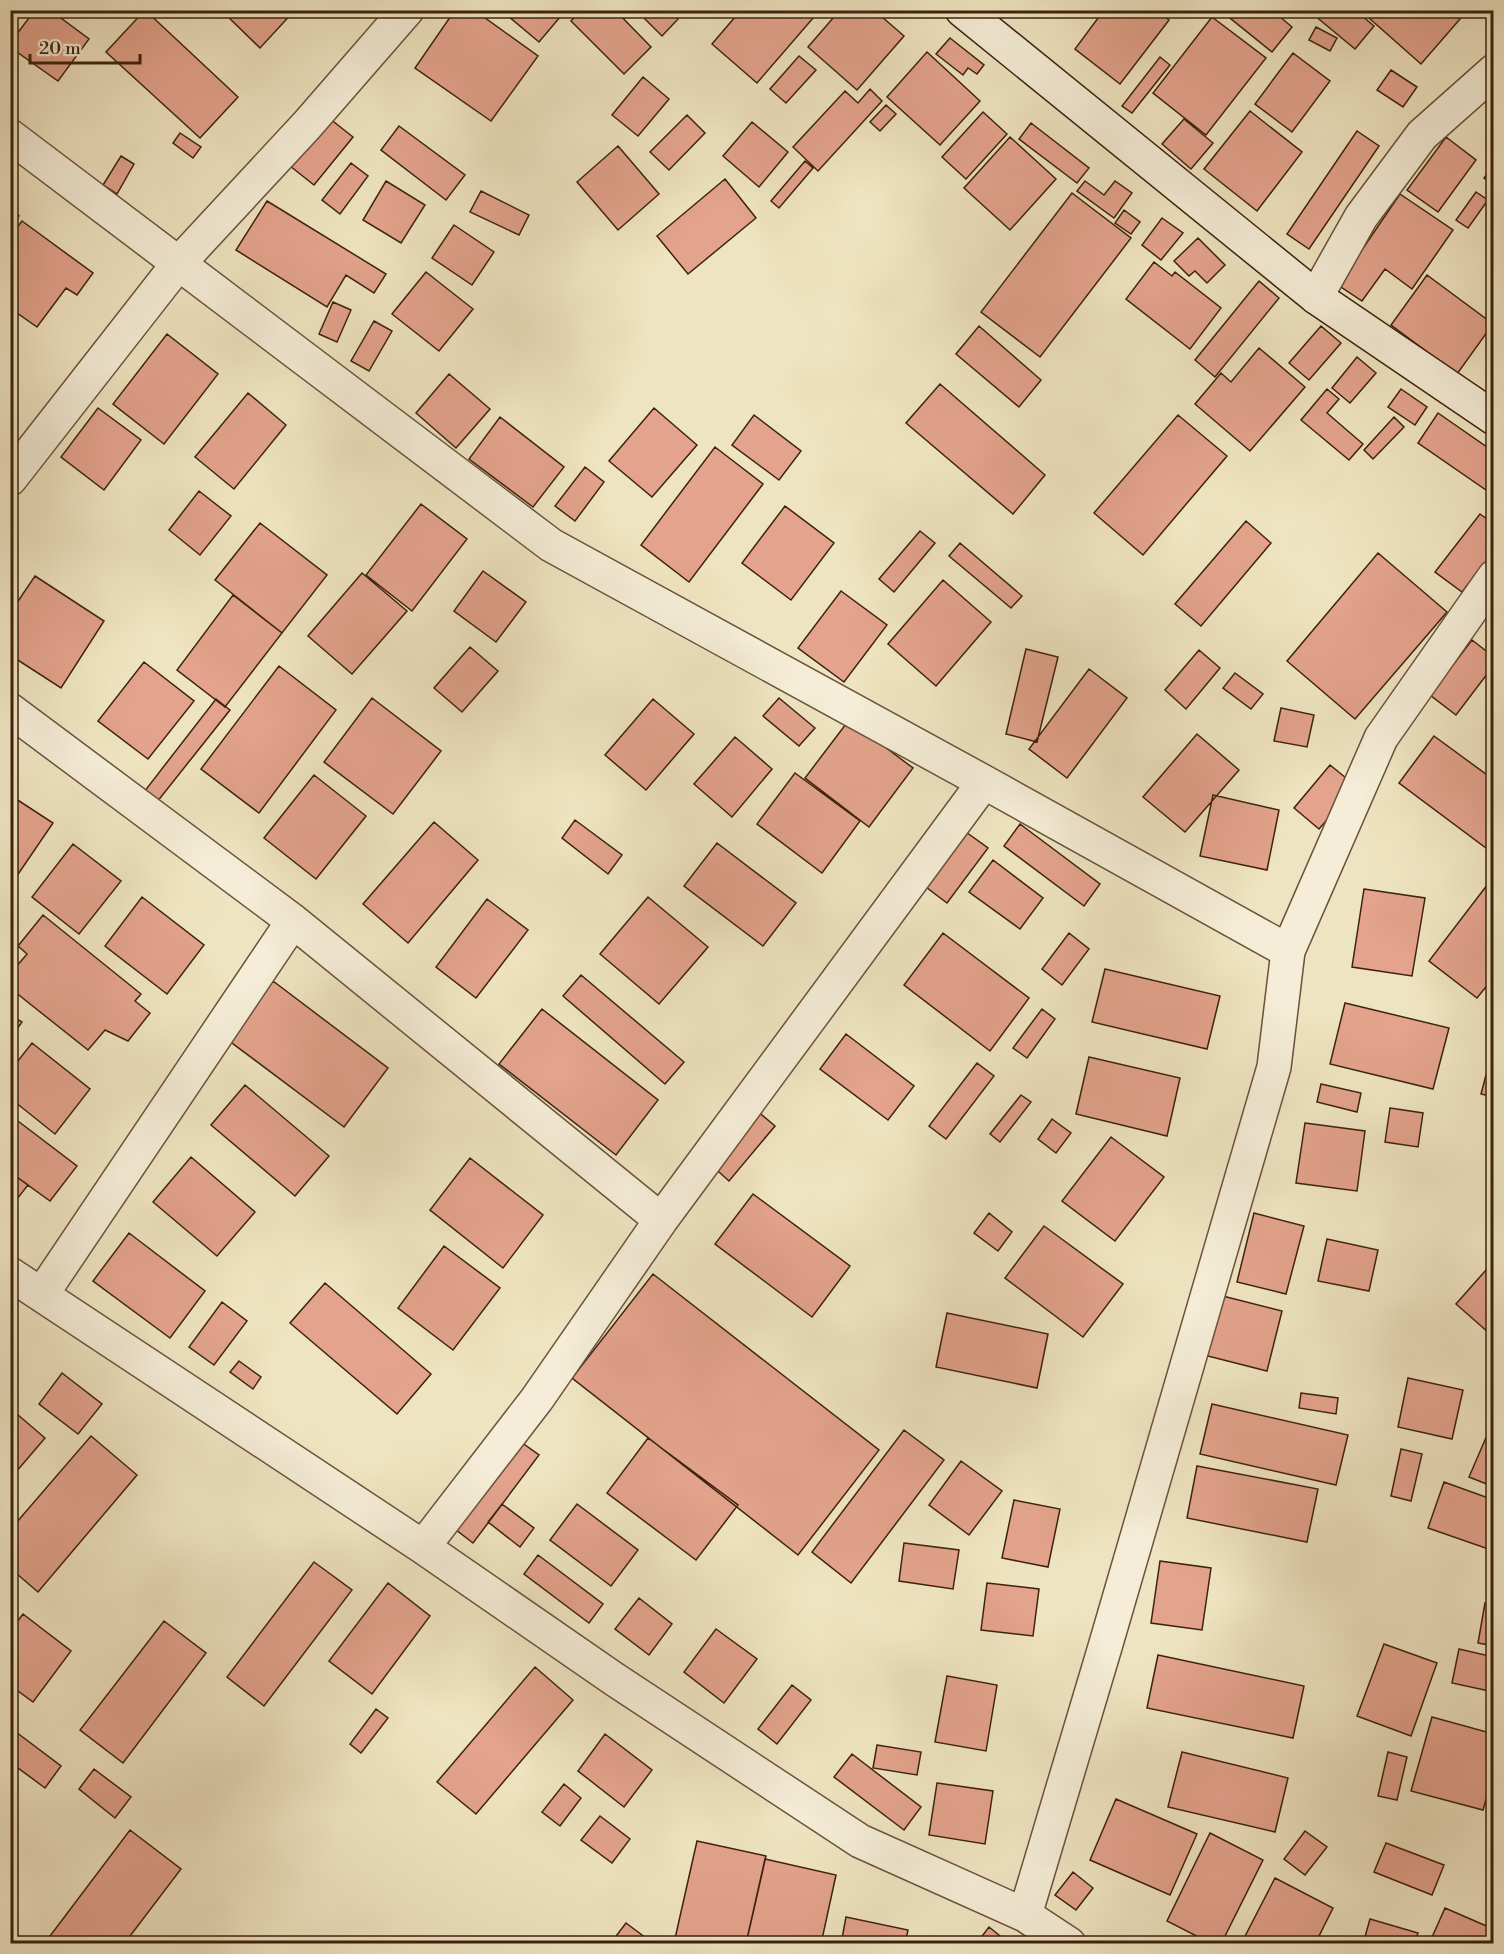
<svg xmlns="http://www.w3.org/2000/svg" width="1504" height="1954" font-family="'Libre Bodoni',serif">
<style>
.building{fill:#e3a38c;stroke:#3d220e;stroke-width:1.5}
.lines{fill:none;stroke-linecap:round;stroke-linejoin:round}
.street-casing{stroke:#6a523b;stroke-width:36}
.secondary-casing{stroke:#3d220e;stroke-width:36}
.street{stroke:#f5edd7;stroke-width:33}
.secondary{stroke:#f5edd7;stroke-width:33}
</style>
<rect width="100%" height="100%" fill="#efe4c1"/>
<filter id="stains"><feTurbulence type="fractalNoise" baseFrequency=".00333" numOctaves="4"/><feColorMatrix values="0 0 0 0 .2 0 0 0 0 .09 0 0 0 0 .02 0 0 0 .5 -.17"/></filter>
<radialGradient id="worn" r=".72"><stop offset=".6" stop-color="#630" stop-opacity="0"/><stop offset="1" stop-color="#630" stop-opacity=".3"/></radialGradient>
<path class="building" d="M 35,10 L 50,10 L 89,39 L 58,81 L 10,47 L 10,43 Z
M 145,10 L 238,97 L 200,138 L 106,52 Z
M 221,10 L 295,10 L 260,48 Z
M 455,10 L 474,10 L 538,56 L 491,121 L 415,68 Z
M 501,10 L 566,10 L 539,42 Z
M 581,10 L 615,10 L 651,47 L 624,74 L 571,21 Z
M 636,10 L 669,10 L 678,19 L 662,36 Z
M 741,10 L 820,10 L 757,83 L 712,44 Z
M 840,10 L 874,10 L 904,36 L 857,90 L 808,47 Z
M 1104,10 L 1157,10 L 1169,20 L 1120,84 L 1075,49 Z
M 1228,10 L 1272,10 L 1292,27 L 1272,52 L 1225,14 Z
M 1308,10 L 1355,10 L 1374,26 L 1355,49 Z
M 1360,10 L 1451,10 L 1460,19 L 1421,64 Z
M 1212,17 L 1266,58 L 1206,135 L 1153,93 Z
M 1316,27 L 1337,38 L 1330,51 L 1309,40 Z
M 950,38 L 984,65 L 977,74 L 968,68 L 963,75 L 936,54 Z
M 927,52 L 980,101 L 940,145 L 887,97 Z
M 1293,53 L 1330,81 L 1292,132 L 1255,104 Z
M 799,56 L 816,70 L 786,103 L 770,89 Z
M 1160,57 L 1170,65 L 1132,113 L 1122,106 Z
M 1391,70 L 1417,87 L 1403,107 L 1377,90 Z
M 643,77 L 669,99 L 638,136 L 612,115 Z
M 870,89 L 882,101 L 818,171 L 793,147 L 845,91 L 858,103 Z
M 886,105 L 896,114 L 880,131 L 870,122 Z
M 1250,111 L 1302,152 L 1257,211 L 1204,169 Z
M 983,112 L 1007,134 L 966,179 L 942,157 Z
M 687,115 L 705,133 L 669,170 L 650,152 Z
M 329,118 L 353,137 L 314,185 L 290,166 Z
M 1184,119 L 1213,143 L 1191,169 L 1162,144 Z
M 752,122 L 788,152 L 759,187 L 723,156 Z
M 1031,123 L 1089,168 L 1077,183 L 1019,139 Z
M 399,126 L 465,175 L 446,200 L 381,150 Z
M 1357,131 L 1379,146 L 1309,249 L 1287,234 Z
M 180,133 L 201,147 L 193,158 L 173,143 Z
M 1010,137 L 1056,179 L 1010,230 L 964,188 Z
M 1446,137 L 1476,160 L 1438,212 L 1407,190 Z
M 618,146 L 659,194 L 618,230 L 577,182 Z
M 121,156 L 134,164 L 117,194 L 103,185 Z
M 805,161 L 813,168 L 779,208 L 771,201 Z
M 351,163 L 368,176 L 340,214 L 322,200 Z
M 1494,165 L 1494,185 L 1484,178 Z
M 725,179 L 756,218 L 688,274 L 657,236 Z
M 386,181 L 425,205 L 401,243 L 363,220 Z
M 1085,181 L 1104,195 L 1115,181 L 1132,193 L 1114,218 L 1077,191 Z
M 481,191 L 529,215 L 519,235 L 470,212 Z
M 1476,192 L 1488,200 L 1468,228 L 1456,220 Z
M 1072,193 L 1131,238 L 1040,357 L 981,312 Z
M 1400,194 L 1453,230 L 1412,289 L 1385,269 L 1362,301 L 1338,285 Z
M 267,201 L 386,274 L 374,293 L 346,275 L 327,307 L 236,250 Z
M 10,209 L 19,216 L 10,228 Z
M 1124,210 L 1140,222 L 1131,234 L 1115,223 Z
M 1162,218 L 1183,233 L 1161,260 L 1142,245 Z
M 22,221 L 93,273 L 77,295 L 66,288 L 37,327 L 10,308 L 10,237 Z
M 454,225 L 494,252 L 472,285 L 432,258 Z
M 1198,238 L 1225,265 L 1207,283 L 1195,271 L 1189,276 L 1174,261 Z
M 1154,262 L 1172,276 L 1175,272 L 1221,308 L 1190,349 L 1126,299 Z
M 426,272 L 473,309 L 439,351 L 392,314 Z
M 1427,275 L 1493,324 L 1457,374 L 1391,325 Z
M 1259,281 L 1279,298 L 1215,377 L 1195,360 Z
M 333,302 L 351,310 L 337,342 L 319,334 Z
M 374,321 L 392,331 L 369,371 L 351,361 Z
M 979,326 L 1041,380 L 1019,407 L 956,354 Z
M 1321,326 L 1341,343 L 1309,380 L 1289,363 Z
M 167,334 L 218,374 L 164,444 L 113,404 Z
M 1259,348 L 1305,387 L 1250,451 L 1195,404 L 1221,373 L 1231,382 Z
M 1357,357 L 1376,373 L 1350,403 L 1332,388 Z
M 449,374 L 490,409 L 456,448 L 416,413 Z
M 940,384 L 1045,475 L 1013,514 L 906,423 Z
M 1327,389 L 1339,399 L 1327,413 L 1363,444 L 1349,460 L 1301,420 Z
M 1401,389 L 1427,407 L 1415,425 L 1388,407 Z
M 248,393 L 286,425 L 234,489 L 195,457 Z
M 98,408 L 141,440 L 104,490 L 61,457 Z
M 654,408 L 697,445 L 652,497 L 609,461 Z
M 1438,413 L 1494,452 L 1494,479 L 1486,490 L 1418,443 Z
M 754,415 L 801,451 L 779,480 L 732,445 Z
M 1178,415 L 1227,456 L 1143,555 L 1094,513 Z
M 500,417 L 564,467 L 533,507 L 469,459 Z
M 1394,417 L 1404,427 L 1373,459 L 1364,450 Z
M 715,447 L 763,484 L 689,582 L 641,545 Z
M 585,467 L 604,482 L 575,521 L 555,506 Z
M 199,491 L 231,516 L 200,555 L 169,530 Z
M 421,504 L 467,539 L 412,611 L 366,575 Z
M 785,506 L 834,543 L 791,600 L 742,563 Z
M 1480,514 L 1494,524 L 1494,551 L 1462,592 L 1435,572 Z
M 1246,521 L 1271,543 L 1201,626 L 1175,604 Z
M 260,523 L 327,575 L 282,633 L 215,580 Z
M 920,531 L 935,543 L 894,592 L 879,579 Z
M 960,543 L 1022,596 L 1011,608 L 949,556 Z
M 1378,553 L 1447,612 L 1355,719 L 1287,661 Z
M 483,571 L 526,602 L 496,642 L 454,611 Z
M 362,573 L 407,611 L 352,674 L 308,636 Z
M 35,576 L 104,621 L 61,688 L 10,655 L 10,613 Z
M 943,580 L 991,622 L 936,686 L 888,644 Z
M 841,591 L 887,625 L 844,682 L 798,648 Z
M 233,595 L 282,633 L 225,707 L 177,670 Z
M 1472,640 L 1494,657 L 1494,665 L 1456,715 L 1430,695 Z
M 470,647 L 498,671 L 462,712 L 434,688 Z
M 1026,649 L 1058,657 L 1037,742 L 1006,734 Z
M 1199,650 L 1220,668 L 1186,709 L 1165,690 Z
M 144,662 L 194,701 L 148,759 L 98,721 Z
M 279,666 L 336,710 L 259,813 L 201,769 Z
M 1089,669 L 1127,698 L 1067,778 L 1029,749 Z
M 1235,673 L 1263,694 L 1251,709 L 1223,688 Z
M 372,698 L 441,751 L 393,814 L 324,762 Z
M 779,698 L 815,728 L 799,746 L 763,716 Z
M 216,699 L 230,710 L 157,802 L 144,792 Z
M 653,699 L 694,734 L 646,790 L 605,755 Z
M 1281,708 L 1314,715 L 1307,747 L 1274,741 Z
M 849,720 L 913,768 L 869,827 L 805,778 Z
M 1197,734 L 1239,770 L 1185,832 L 1143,797 Z
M 1434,736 L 1494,780 L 1494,854 L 1399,783 Z
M 735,737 L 772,769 L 732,817 L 694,784 Z
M 1330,765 L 1356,786 L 1319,829 L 1294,808 Z
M 795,773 L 860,821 L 822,873 L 757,824 Z
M 314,775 L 366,816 L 316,879 L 264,838 Z
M 10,795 L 53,823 L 10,886 Z
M 1213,795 L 1279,810 L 1267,870 L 1200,856 Z
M 575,820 L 622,855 L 608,874 L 562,838 Z
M 434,822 L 478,860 L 408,943 L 363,904 Z
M 1020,824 L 1100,884 L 1084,906 L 1004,846 Z
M 959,827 L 988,848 L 947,903 L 918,881 Z
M 717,843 L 796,903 L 763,946 L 684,886 Z
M 73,844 L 121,881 L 79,934 L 32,897 Z
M 993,860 L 1043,898 L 1020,929 L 969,892 Z
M 1494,876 L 1494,977 L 1477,998 L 1429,961 Z
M 1364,889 L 1425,898 L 1412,976 L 1352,967 Z
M 142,897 L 204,945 L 167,994 L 105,946 Z
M 648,897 L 708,947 L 659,1004 L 600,954 Z
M 487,899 L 528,930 L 476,998 L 436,967 Z
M 43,915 L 141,994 L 135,1001 L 150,1013 L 128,1041 L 105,1030 L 88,1050 L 10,988 L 10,974 L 27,954 L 18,946 Z
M 943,933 L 1029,998 L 990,1051 L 904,985 Z
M 1069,933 L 1089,949 L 1062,985 L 1042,969 Z
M 1105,969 L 1220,996 L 1207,1049 L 1092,1022 Z
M 581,975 L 684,1062 L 665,1084 L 563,996 Z
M 273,981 L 388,1068 L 344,1127 L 228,1040 Z
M 1345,1003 L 1449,1028 L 1433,1089 L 1330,1064 Z
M 542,1009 L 658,1100 L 616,1155 L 499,1064 Z
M 1042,1009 L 1055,1019 L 1027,1058 L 1013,1048 Z
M 10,1015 L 22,1022 L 10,1039 Z
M 846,1034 L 914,1086 L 888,1120 L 820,1069 Z
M 32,1043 L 90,1089 L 55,1134 L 10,1098 L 10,1071 Z
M 1494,1045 L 1494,1097 L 1481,1094 Z
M 1089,1057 L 1180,1078 L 1167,1136 L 1076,1114 Z
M 977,1063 L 994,1076 L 946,1139 L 929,1126 Z
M 1321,1084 L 1361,1093 L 1357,1112 L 1317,1102 Z
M 245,1085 L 329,1156 L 295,1196 L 211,1125 Z
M 1021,1095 L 1031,1102 L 1000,1142 L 990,1134 Z
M 1390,1108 L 1423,1113 L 1418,1147 L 1385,1142 Z
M 756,1110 L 775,1126 L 729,1181 L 710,1164 Z
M 10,1115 L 77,1166 L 50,1201 L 10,1172 Z
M 1052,1119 L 1071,1133 L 1056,1153 L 1038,1139 Z
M 1305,1123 L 1365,1131 L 1357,1191 L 1296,1183 Z
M 1111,1137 L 1164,1177 L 1115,1241 L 1062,1201 Z
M 191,1157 L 255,1212 L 217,1256 L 153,1202 Z
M 470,1158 L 543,1215 L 503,1268 L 430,1210 Z
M 10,1172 L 28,1185 L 10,1208 Z
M 753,1194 L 850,1266 L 812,1317 L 715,1244 Z
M 989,1213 L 1012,1232 L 998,1251 L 974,1233 Z
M 1254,1213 L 1304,1226 L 1286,1294 L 1237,1282 Z
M 1044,1226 L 1123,1284 L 1083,1337 L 1005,1278 Z
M 129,1233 L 205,1291 L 170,1338 L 93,1281 Z
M 1327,1239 L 1378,1250 L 1369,1291 L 1318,1281 Z
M 444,1246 L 500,1288 L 453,1350 L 398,1308 Z
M 1494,1261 L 1494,1328 L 1489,1333 L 1456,1304 Z
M 653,1274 L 879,1450 L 798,1555 L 572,1378 Z
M 325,1283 L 431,1374 L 397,1414 L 290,1323 Z
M 1211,1293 L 1282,1311 L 1267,1371 L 1196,1353 Z
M 222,1302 L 247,1321 L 214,1365 L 189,1347 Z
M 947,1313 L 1048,1334 L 1037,1388 L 936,1367 Z
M 239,1361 L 261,1377 L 253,1389 L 230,1372 Z
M 62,1373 L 102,1404 L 78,1434 L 39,1404 Z
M 1408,1378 L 1463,1390 L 1452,1439 L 1398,1427 Z
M 1301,1393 L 1338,1398 L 1336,1414 L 1299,1408 Z
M 1212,1404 L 1348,1435 L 1336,1485 L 1200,1454 Z
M 10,1408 L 45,1438 L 10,1479 Z
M 1494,1419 L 1494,1487 L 1469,1477 Z
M 904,1430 L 944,1460 L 851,1583 L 812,1552 Z
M 91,1436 L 137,1475 L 38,1592 L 10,1568 L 10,1530 Z
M 648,1438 L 738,1505 L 696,1560 L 607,1493 Z
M 521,1442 L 539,1455 L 473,1543 L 455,1529 Z
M 1401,1449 L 1422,1454 L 1411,1501 L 1391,1496 Z
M 961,1461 L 1002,1491 L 969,1535 L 929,1505 Z
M 1197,1466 L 1318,1489 L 1307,1542 L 1187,1518 Z
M 1444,1482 L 1494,1500 L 1494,1551 L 1428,1528 Z
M 1014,1500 L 1060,1509 L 1048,1567 L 1002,1558 Z
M 502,1504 L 534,1528 L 520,1547 L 488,1522 Z
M 577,1504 L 638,1550 L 611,1586 L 550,1540 Z
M 904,1543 L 959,1550 L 953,1589 L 899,1581 Z
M 538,1555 L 603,1604 L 589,1623 L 524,1574 Z
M 1160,1561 L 1211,1568 L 1202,1630 L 1151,1623 Z
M 314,1562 L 352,1590 L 264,1706 L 227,1677 Z
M 388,1583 L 430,1616 L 372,1694 L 329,1661 Z
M 987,1583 L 1039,1589 L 1033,1636 L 981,1630 Z
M 639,1598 L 672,1624 L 649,1655 L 615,1629 Z
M 1485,1603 L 1494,1605 L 1494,1646 L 1478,1643 Z
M 23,1614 L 71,1651 L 33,1702 L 10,1685 L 10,1631 Z
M 164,1621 L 206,1653 L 123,1763 L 80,1730 Z
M 716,1629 L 757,1659 L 724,1703 L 684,1672 Z
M 1384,1644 L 1437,1663 L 1411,1736 L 1357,1716 Z
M 1459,1649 L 1494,1657 L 1494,1692 L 1452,1683 Z
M 1158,1655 L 1304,1686 L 1293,1738 L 1147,1708 Z
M 535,1667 L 573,1700 L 476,1814 L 437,1782 Z
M 947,1676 L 997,1685 L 986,1751 L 935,1742 Z
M 792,1685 L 811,1700 L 777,1744 L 758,1729 Z
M 376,1709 L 388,1718 L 361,1753 L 350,1744 Z
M 1432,1717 L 1494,1734 L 1494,1771 L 1483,1810 L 1411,1791 Z
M 16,1732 L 61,1766 L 45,1788 L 10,1762 L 10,1738 Z
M 605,1734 L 652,1770 L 624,1807 L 578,1771 Z
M 877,1745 L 921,1752 L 917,1775 L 873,1768 Z
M 1182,1752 L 1288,1778 L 1275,1832 L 1168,1807 Z
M 1388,1752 L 1407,1757 L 1397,1800 L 1378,1796 Z
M 852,1754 L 921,1807 L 904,1830 L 834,1777 Z
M 94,1769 L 131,1797 L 115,1818 L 79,1789 Z
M 937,1783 L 993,1791 L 985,1844 L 929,1835 Z
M 564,1784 L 581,1798 L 560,1826 L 542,1812 Z
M 1116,1799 L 1197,1834 L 1170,1895 L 1090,1860 Z
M 600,1816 L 630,1839 L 612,1863 L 581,1840 Z
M 130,1830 L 181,1869 L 124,1944 L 44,1944 Z
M 1305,1831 L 1327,1847 L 1305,1875 L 1284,1859 Z
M 1210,1833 L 1263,1860 L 1221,1944 L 1212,1944 L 1167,1921 Z
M 697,1841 L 766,1856 L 746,1944 L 674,1943 Z
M 1386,1843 L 1444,1865 L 1432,1895 L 1374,1872 Z
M 765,1859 L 836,1875 L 821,1944 L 768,1944 L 747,1939 Z
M 1073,1872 L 1093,1888 L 1076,1910 L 1055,1895 Z
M 1275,1878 L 1333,1908 L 1315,1944 L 1241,1944 Z
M 1445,1908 L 1491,1928 L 1484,1944 L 1429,1944 Z
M 846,1917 L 908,1930 L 905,1944 L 841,1944 Z
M 1370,1919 L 1418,1933 L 1414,1944 L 1363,1944 Z
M 626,1923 L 654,1944 L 610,1944 Z
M 989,1927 L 1010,1944 L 976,1944 Z"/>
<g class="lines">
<g class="street-casing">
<path id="street" d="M 10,136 L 551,545 L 984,782 L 1288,951
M 1316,297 L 1361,217 L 1422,135 L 1494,71
M 10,479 L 178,264 L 307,125 L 407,10
M 10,710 L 293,921 L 661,1220
M 10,1274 L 423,1547 L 614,1679 L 860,1841 L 1025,1915 L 1069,1944
M 42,1294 L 293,921
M 423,1547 L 537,1399 L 661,1220 L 984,782
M 1025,1915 L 1105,1647 L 1274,1067 L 1288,951 L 1381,738 L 1494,577"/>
</g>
<g class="secondary-casing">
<path id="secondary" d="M 962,10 L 1316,297 L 1494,418"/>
</g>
<use href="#street" class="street"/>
<use href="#secondary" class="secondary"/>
</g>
<rect width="1504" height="1954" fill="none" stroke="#efe4c1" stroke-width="36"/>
<rect x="12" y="12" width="1480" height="1930" fill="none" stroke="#3d220e" stroke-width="3"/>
<rect x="18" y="18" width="1468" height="1918" fill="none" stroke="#3d220e" stroke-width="1.5"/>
<path d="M30 54v9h110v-9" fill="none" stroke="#3d220e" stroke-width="3"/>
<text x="39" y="54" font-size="18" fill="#3d220e" stroke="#f5edd7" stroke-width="4.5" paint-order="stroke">20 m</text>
<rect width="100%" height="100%" filter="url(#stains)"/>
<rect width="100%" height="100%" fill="url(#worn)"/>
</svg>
